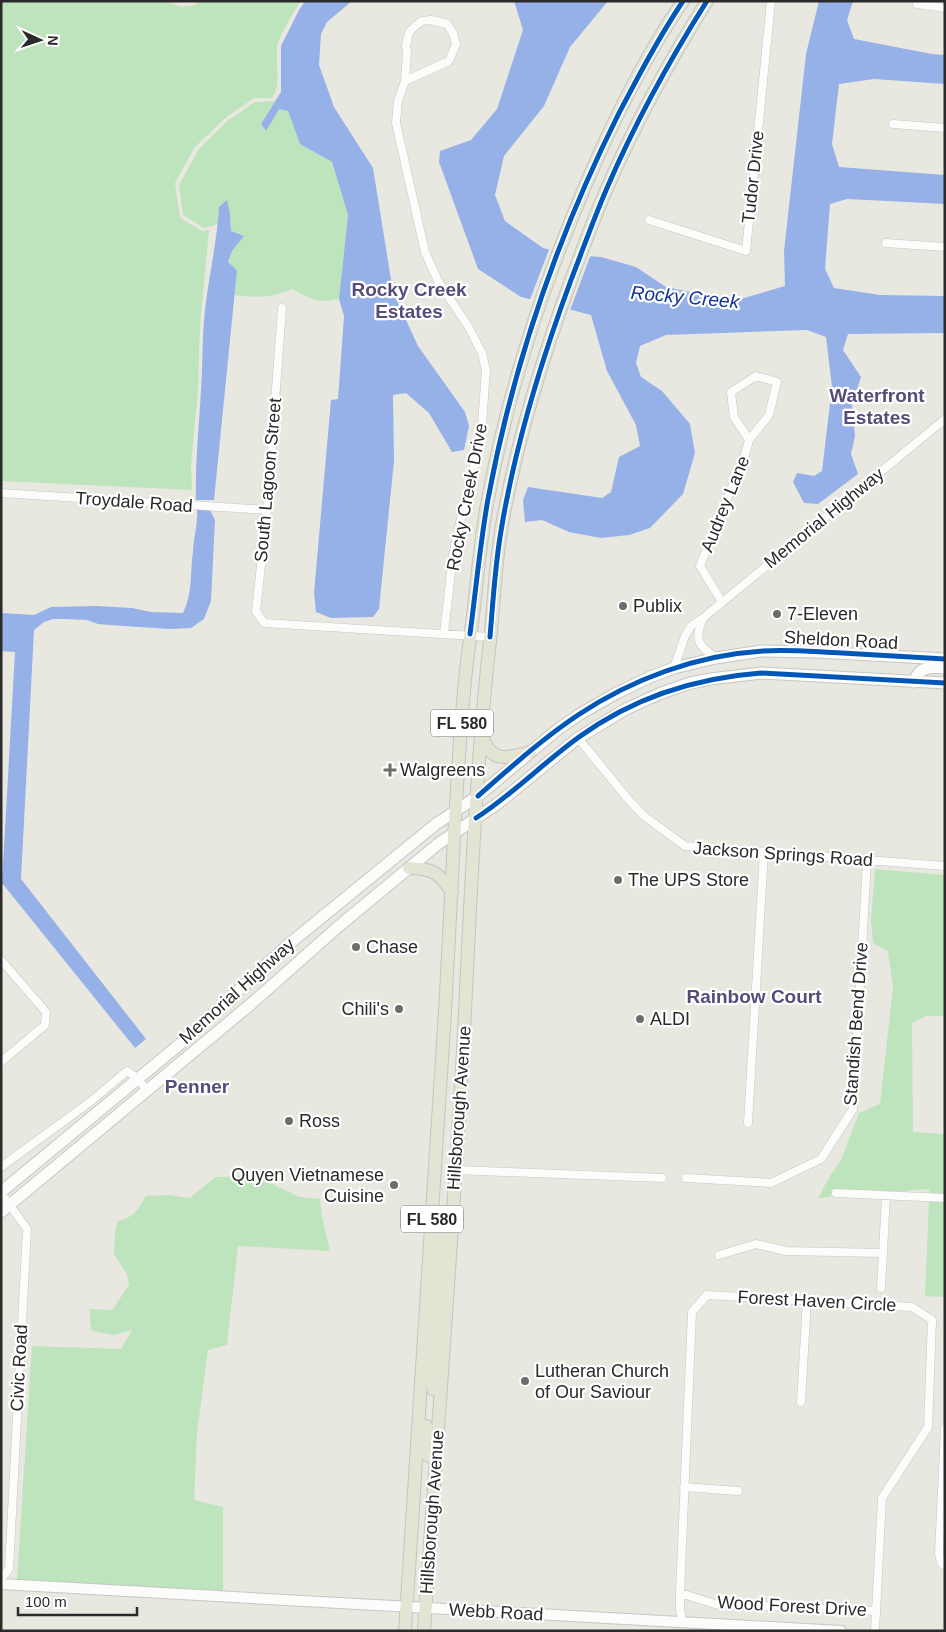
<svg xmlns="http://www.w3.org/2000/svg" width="946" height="1632" font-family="Arial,sans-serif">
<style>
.green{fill:#bde4bc}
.water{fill:#95b1e8}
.pier{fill:#e8e8e0}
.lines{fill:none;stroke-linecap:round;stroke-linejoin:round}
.minor-casing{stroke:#c6c6c5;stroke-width:9}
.tertiary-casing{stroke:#c6c6c5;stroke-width:12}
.secondary-casing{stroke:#c6c6c5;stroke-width:13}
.primary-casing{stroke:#c4c4c1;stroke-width:14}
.minor{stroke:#fcfcfa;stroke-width:8}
.tertiary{stroke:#fcfcfa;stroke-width:10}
.secondary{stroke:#fcfcfa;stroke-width:11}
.primary{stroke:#e3e5d4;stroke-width:12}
.cycleway-casing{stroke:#fff;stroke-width:8}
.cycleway{stroke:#0057b8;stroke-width:5}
.poi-dot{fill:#6c6c6a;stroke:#fff;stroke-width:2}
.labels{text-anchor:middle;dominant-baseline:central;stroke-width:4.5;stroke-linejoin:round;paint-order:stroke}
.shield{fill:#fff;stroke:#6a6a6a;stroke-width:1}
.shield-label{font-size:16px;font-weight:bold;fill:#2a2a2a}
.street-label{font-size:18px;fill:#2a2a2a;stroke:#fff}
.poi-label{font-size:18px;fill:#2a2a2a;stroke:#fff;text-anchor:start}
.neighbourhood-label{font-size:19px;font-weight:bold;fill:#564b7a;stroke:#fff}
.water-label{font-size:19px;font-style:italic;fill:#113298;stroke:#fff}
</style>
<rect width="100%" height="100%" fill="#e8e8e0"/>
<path class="green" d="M 1,1 L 166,1 L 181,7 L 196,5 L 198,1 L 301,1 C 294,10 279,37 277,47 C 275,64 282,83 272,98 L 254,98 L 224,119 L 195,147 L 175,183 L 180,218 L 202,231 L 209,230 L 200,325 L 198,390 L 191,465 L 192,490 L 1,481 Z
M 275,101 L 261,124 L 265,131 L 279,109 L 288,111 L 300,144 L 332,162 L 348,215 L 339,299 C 316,304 312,299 292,289 C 271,298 256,298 234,295 L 237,270 L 228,262 L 232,251 L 244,236 L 231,231 L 230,214 L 219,207 L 218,224 L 204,228 L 183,215 L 179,185 L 199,149 L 227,121 L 255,102 Z
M 875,869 L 945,875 L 945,1016 L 926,1016 L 912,1023 L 913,1132 L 945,1134 L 945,1194 L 929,1194 L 929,1189 L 893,1192 L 832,1189 L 831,1197 L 818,1198 L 830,1176 L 841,1160 L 859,1113 L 880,1104 L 893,988 L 888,951 L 873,943 L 871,920 Z
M 256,1176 L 299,1197 L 320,1199 L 322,1217 L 330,1251 L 238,1246 L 227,1345 L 208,1350 L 197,1433 L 194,1500 L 223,1507 L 223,1593 L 17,1581 L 32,1346 L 121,1349 L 132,1330 L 114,1335 L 92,1331 L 90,1323 L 90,1309 L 112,1310 L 129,1285 L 127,1274 L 114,1254 L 115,1232 L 118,1221 C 134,1217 138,1210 146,1196 L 168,1195 L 190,1198 L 215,1177 Z
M 929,1202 L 945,1202 L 945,1297 L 925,1296 Z"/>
<path class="water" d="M 305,1 L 352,1 L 327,22 L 321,34 L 319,65 L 334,107 L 373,168 L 393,292 L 418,346 L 465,412 L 469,426 L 464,450 L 452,452 L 429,413 L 406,393 L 393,395 L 394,461 L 379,609 L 373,617 L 331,618 L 316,612 L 314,593 L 331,400 L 338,399 L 344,316 L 339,299 L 348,215 L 332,162 L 300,144 L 288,111 L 279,109 L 266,131 L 261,124 L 281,92 L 281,46 L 299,10 Z
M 514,1 L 608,1 L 570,47 L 544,106 L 504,156 L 495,195 L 505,221 L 543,248 L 571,255 L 601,257 L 636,267 L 666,287 L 715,297 L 737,300 L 785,286 L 784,251 L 806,54 L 819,1 L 853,1 L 847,20 L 854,39 L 932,54 L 945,55 L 945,84 L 874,79 L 839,84 L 832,144 L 839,167 L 945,175 L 945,204 L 847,199 L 830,204 L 825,269 L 834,288 L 880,295 L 945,296 L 945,333 L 848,334 L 843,350 L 861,377 L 852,404 L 855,436 L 851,454 L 858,474 L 818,504 L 804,503 L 793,482 L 797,473 L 814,476 L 822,471 L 832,387 L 826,337 L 807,330 L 666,335 L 640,346 L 636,363 L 641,377 L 662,391 L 690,424 L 695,453 L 683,494 L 650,528 L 629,535 L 601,538 L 569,532 L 542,520 L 525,522 L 523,500 L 528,487 L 602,498 L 611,492 L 619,457 L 640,446 L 636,425 L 607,371 L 591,315 L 521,297 L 478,269 L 439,162 L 440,151 L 471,140 L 497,109 L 523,30 Z
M 227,200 L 230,214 L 231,231 L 244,236 L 232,251 L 228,262 L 237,270 L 214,500 L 196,500 C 195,463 199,427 201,390 C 203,363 202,336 205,310 C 209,275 217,242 219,207 Z
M 197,508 L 210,510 L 215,520 L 211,601 L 204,619 L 191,628 L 170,629 L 109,625 L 98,624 L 87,620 L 65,619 L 53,619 L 44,622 L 34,630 L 21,879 L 146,1039 L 135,1048 L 2,883 L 15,652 L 1,651 L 1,613 L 34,615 L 51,607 L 97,606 L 132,608 L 151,612 L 183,613 C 193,593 190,572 193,551 C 194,536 198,523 197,508 Z"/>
<path class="pier" d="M 550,247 L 571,253 L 591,254 L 569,313 L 529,302 Z"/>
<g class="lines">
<g class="minor-casing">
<path id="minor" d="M 917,4 L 945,8
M 405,81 L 449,61 L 456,44 L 453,33 L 447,24 L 431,20 L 422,21 L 415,26 L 409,32 L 406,45 L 407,53 L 405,81 L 398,101 L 396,123 L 425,252 L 438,281 L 468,326 L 482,353 L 486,370 L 481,438 L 462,514 L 453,555 L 444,633
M 893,124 L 945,128
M 649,220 L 746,251 L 771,1
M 886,243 L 945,247
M 282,308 L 267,510 L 256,611 L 264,623 L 490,637
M 756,376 L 777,382 L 769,415 L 749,440 L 734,417 L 731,392 Z
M 1,493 L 267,510
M 722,602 L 700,566 L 745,455 L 749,440
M 703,619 C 693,640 699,646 716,658
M 674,668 L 685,636 L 691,626 L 703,618 L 945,419
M 578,738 L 628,799 L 644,816 L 685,846 L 945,866
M 1,960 L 46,1012 L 45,1025 L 1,1062
M 748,1123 L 764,852
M 1,1167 L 90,1102 L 127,1071 L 137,1078 L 147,1090
M 455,1170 L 662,1178
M 686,1178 L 771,1183 L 821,1159 L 853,1109 L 867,860
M 1,1193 L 27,1229 L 9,1569 L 1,1579
M 836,1193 L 945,1198
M 719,1255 L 756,1244 L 786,1251 L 883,1253
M 881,1288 L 886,1196
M 801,1402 L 807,1300
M 945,1428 L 939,1554 L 942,1564 L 945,1566
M 684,1487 L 738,1491
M 680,1593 L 715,1604 L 876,1611
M 682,1622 L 680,1608 L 680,1593 L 692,1312 L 707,1295 L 912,1307 L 932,1320 L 928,1427 L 882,1498 L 875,1631"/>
</g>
<g class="tertiary-casing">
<path id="tertiary" d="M 1,1584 L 841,1631"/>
</g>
<g class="secondary-casing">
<path id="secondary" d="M 914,682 C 919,666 930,667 945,668
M 1,1192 L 180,1044 L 289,944 L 436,824 L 478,796 L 557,730 L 580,714 L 615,694 L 650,677 L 674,668 L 716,658 L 761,651 L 817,652 L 945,659
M 1,1212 L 251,1004 L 339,926 L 438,844 L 497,804 L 578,738 L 626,709 L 659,694 L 690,683 L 711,679 L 761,673 L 945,683"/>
</g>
<g class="primary-casing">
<path id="primary" d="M 482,737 C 493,764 506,758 530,752
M 409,868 C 434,869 438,872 452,892
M 431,1227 L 440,1235 L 434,1326 L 437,1332 L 444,1337
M 424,1335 L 434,1345 L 433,1389
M 426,1426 L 425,1454 L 435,1459
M 405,1631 C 417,1429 432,1228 444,1027 C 451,915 454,802 464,691 C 466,663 471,635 474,607 C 478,571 481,535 488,499 C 506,402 535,309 572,218 C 602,143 637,68 683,1
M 424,1631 C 437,1438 452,1245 463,1051 C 470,914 475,776 490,640 C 494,604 495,567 501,531 C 515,446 541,362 571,280 C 583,249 594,217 608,186 C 636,122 670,60 707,1"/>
</g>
<use href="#minor" class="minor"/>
<use href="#tertiary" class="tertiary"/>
<use href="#secondary" class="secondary"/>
<use href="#primary" class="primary"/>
<g class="cycleway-casing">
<path id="cycleway" d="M 470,634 C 476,589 480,544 488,499 C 513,365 558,235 619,113 C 639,75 659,37 683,1
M 490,637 C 493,601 495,566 501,531 C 515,445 541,361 571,280 C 583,249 594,218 607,188 C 635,123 669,61 707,1
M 478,796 C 510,768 542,739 578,715 C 632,679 697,655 763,651 C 789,649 816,652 842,653 C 876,655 911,657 945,659
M 476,818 C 513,794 543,763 579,737 C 633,698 694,678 761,673 L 945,683"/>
</g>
<use href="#cycleway" class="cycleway"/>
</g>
<g class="poi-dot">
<circle cx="623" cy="606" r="5"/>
<circle cx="777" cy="614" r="5"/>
<path d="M387.5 762.5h5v5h5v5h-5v5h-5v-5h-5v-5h5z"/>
<circle cx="618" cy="880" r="5"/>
<circle cx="356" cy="947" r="5"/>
<circle cx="399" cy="1009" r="5"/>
<circle cx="640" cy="1019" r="5"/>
<circle cx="289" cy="1121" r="5"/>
<circle cx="394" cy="1185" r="5"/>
<circle cx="525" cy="1381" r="5"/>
</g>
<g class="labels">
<g class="shield">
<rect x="431" y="709.5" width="62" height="27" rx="4"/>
<rect x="401" y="1205.5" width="62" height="27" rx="4"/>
</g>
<g class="shield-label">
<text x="462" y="723">FL 580</text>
<text x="432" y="1219">FL 580</text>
</g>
<g class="street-label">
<text transform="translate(753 177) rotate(-84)">Tudor Drive</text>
<text transform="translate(268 480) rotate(-85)">South Lagoon Street</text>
<text transform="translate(467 497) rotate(-79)">Rocky Creek Drive</text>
<text transform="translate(134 502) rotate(4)">Troydale Road</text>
<text transform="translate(725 504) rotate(-68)">Audrey Lane</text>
<text transform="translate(824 518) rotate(-39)">Memorial Highway</text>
<text transform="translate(841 640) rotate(3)">Sheldon Road</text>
<text transform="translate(783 854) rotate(4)">Jackson Springs Road</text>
<text transform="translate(237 991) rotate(-42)">Memorial Highway</text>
<text transform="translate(856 1024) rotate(-86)">Standish Bend Drive</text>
<text transform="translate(459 1108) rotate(-86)">Hillsborough Avenue</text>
<text transform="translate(817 1301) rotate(3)">Forest Haven Circle</text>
<text transform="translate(19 1368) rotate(-87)">Civic Road</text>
<text transform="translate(432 1512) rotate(-86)">Hillsborough Avenue</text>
<text transform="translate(792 1606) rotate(3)">Wood Forest Drive</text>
<text transform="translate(496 1612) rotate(3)">Webb Road</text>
</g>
<g class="poi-label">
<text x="633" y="606">Publix</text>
<text x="787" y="614">7-Eleven</text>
<text x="400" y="770">Walgreens</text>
<text x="628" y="880">The UPS Store</text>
<text x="366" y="947">Chase</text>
<text x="389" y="1009" text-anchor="end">Chili's</text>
<text x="650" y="1019">ALDI</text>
<text x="299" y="1121">Ross</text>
<text x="384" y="1175" text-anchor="end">Quyen Vietnamese<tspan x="384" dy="21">Cuisine</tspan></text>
<text x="535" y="1371">Lutheran Church<tspan x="535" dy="21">of Our Saviour</tspan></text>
</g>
<g class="neighbourhood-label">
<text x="409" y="289">Rocky Creek<tspan x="409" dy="22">Estates</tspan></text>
<text x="877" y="395">Waterfront<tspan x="877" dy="22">Estates</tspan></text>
<text x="754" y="996">Rainbow Court</text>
<text x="197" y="1086">Penner</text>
</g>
<g class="water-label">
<text transform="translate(685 297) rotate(5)">Rocky Creek</text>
</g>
</g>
<rect width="946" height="1632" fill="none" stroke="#2a2a2a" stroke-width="5"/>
<g transform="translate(40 40) rotate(93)" stroke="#ffffff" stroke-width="4" paint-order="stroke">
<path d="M0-4L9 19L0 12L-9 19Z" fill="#2a2a2a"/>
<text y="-8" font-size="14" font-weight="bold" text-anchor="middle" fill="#2a2a2a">N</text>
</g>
<path d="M18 1607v8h119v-8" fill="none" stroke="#2a2a2a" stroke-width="2.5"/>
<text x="25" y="1607" font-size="15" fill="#2a2a2a" stroke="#ffffff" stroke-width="4" paint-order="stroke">100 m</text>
</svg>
